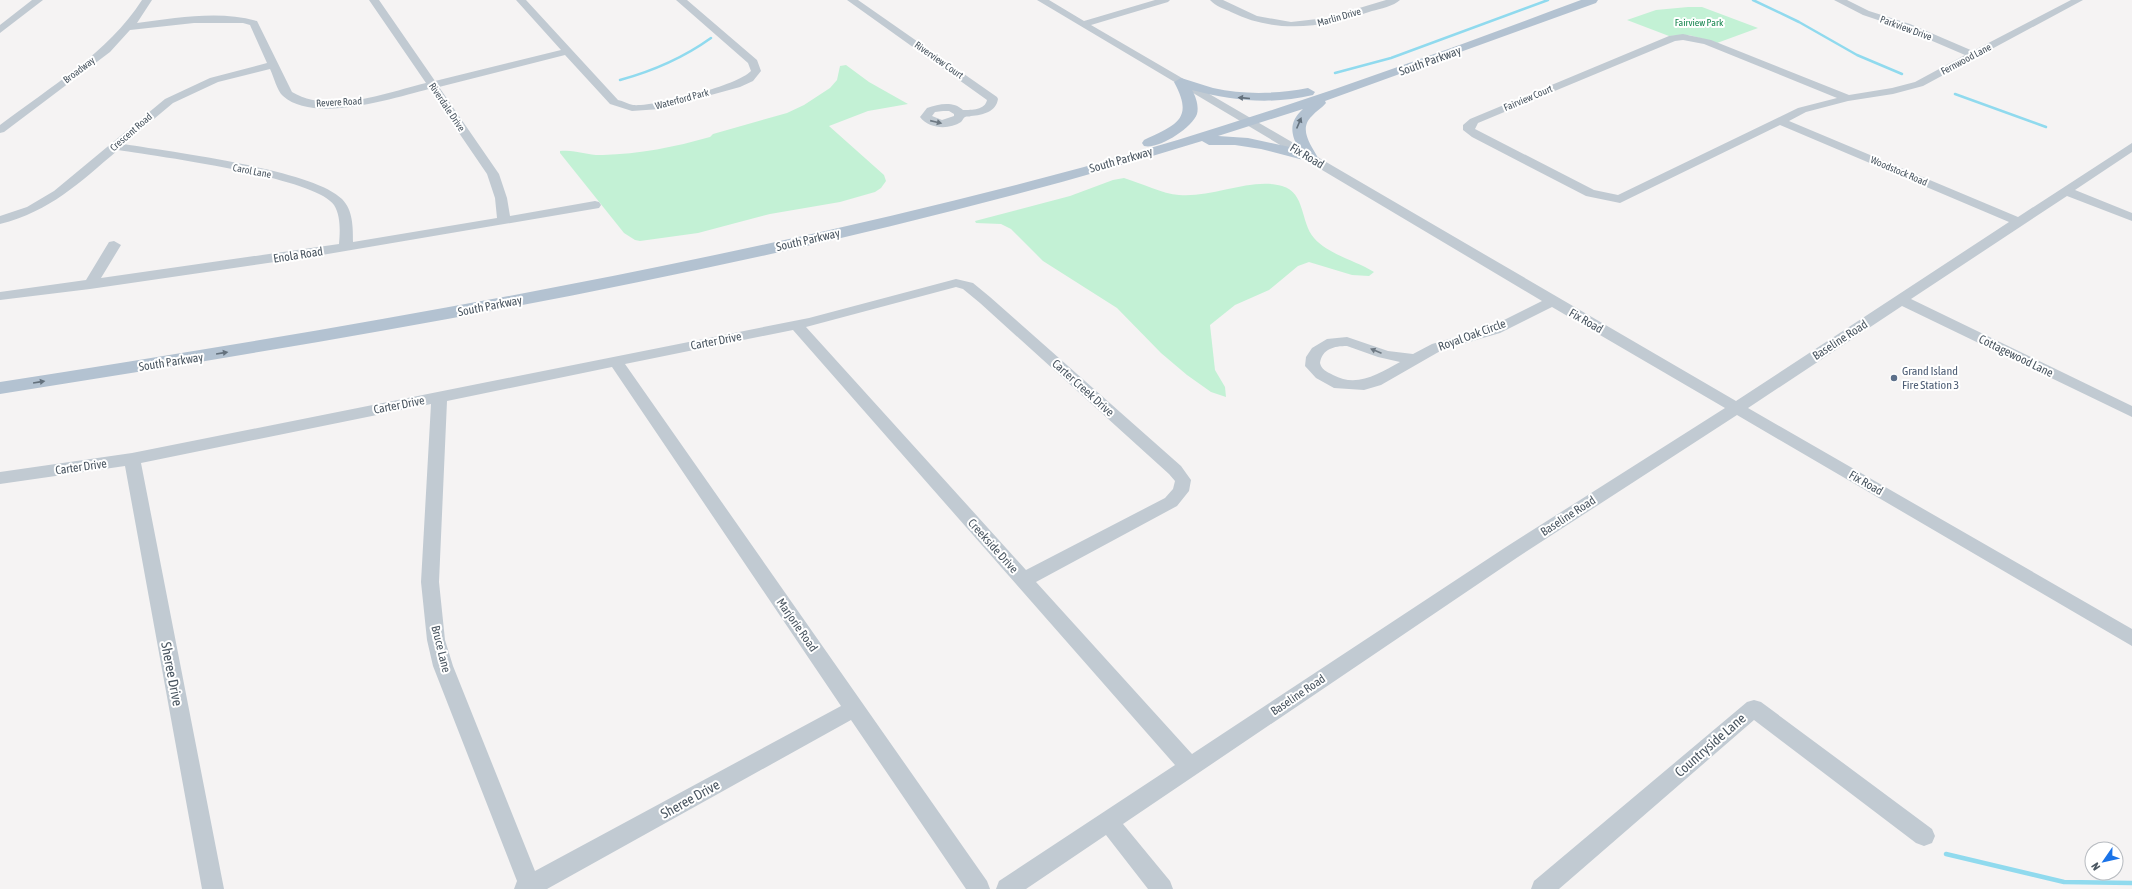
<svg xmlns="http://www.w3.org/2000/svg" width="2132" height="889" font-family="'Asap Condensed',sans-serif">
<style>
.green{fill:#c3f1d5}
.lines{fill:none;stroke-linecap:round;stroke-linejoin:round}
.stream-far1{stroke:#90daee;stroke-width:2.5}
.stream{stroke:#90daee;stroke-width:4.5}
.minor{fill:#c1cad2;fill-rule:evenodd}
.major{fill:#b3c2d1;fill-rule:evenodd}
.oneway{fill:#64717d}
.oneway2{fill:#6e7983}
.service-dot{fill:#5c6f8a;stroke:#fff;stroke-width:1.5}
.labels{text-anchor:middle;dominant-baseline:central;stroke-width:4;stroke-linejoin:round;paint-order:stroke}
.far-street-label{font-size:10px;fill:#4a5661;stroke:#fff}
.far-park-label{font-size:10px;fill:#17864f;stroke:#fff}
.street-label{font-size:12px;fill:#4a5661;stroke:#fff}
.service-label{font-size:12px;fill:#4e5e75;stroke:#fff;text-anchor:start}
.near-street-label{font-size:14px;fill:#4a5661;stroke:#fff}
</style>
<rect width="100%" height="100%" fill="#f5f3f3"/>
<path class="green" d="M 1688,7 L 1702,7 L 1758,28 L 1717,43 L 1689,35 L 1669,36 L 1627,20 L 1656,10 Z
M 846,65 L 869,82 L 908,104 L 868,111 L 829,126 L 884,175 L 886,181 L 881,188 L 875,192 L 840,202 L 770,214 L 698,233 L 640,241 L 635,240 L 624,233 L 560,153 L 560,151 C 575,149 589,156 603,155 C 639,154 675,147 710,137 L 713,134 L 787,113 L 804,105 L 830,88 L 837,80 L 840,66 Z
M 1124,178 C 1141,183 1163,194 1179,195 C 1212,198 1252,177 1282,186 C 1306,193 1300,222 1314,238 C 1329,255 1355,260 1374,272 L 1369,276 L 1352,275 L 1309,262 L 1298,266 L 1269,290 L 1235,305 L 1210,325 L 1215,370 L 1225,387 L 1226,397 L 1211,392 L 1187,375 L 1161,353 L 1117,308 L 1043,261 L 1011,229 L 1001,224 L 976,223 L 975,221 L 1070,196 L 1113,180 Z"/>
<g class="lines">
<path class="stream-far1" d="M 1753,0 L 1799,22 L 1857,55 L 1902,74
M 1335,73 L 1391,58 L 1548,0
M 620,80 C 653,71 683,58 711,38
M 1955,94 L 2046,127"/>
<path class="stream" d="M 1946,854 L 2064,882 L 2132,883"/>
<path class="minor" d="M 32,0 L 43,0 L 0,33 L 0,25 Z
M 142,0 L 152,0 L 137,23 C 176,18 219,10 257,21 L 292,92 C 331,115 385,93 426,83 L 369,0 L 379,0 L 435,81 L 561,50 L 516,0 L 526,0 L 618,100 C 623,101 628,104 633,105 C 653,107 737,86 751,71 L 748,63 L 676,0 L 687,0 L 757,60 L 761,71 L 753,81 L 740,87 L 660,109 L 632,111 L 610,104 L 565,55 L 439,87 L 499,174 L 507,198 L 510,216 L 595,201 L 599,202 L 601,205 L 599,208 L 316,256 L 90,289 L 0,300 L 0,292 L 86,280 L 109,242 L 114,241 L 121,245 L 101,278 L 339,244 C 340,232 341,216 334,205 C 315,177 156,156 118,150 C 79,183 51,211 0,224 L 0,216 L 27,207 L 54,191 L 165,99 L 210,78 L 267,63 L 250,25 L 243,23 L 194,23 L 130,30 L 110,52 L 4,132 L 0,133 L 0,125 C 50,87 108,53 142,0 ZM 270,69 C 274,77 277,91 283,96 C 314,124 394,98 429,89 L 487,174 L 495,198 L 497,218 L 353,242 C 353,227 353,210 342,199 C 312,169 170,152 124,144 L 173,103 L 218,82 Z
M 847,0 L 858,0 L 997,97 L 998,99 C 996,112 983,115 971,116 C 969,117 967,116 965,117 C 963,118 963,120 961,122 C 949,130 929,129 920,117 L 927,108 C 939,104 953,101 963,110 C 972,110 985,110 987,100 ZM 943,111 L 949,111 L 954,114 L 954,116 L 942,120 L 932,116 L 935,112 Z
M 1037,0 L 1049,0 L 1084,21 L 1155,0 L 1170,0 L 1168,2 L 1091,25 L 1736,401 L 2009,222 L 1780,125 L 1620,203 L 1586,196 L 1472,137 L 1463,130 L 1463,125 L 1470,119 L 1669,36 L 1683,34 L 1711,40 L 1849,95 L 1892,88 L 1915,82 L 1965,55 L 1902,28 L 1863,15 L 1834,0 L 1847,0 L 1869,11 L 1910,24 L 1973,51 L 2071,0 L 2083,0 L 1923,86 L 1893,94 L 1848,101 L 1806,112 L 1789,121 L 2018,217 L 2132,143 L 2132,152 L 2075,190 L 2132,213 L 2132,221 L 2067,196 L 1911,299 L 2132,406 L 2132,417 L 1902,306 L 1748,408 L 2132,629 L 2132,646 L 1737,415 L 1518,557 L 1123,824 L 1170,881 L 1173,889 L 1148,889 L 1106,835 L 1026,889 L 996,889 L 999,881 L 1175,765 L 793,330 L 625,364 L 987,881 L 990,889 L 966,889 L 851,720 L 547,889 L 514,889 L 517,881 L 433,666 L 427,640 L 421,582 L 431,404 L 141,463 L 224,889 L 202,889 L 125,466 L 0,484 L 0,472 L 132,453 L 809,318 L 956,279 L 973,283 L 990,297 L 1181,466 L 1191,480 L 1189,491 L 1177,506 L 1036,582 L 1192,754 L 1506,547 L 1725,408 L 1552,307 L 1500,333 L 1442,350 L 1381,385 L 1364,390 L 1334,388 L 1316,378 L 1305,366 L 1306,357 L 1312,348 L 1327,339 L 1347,337 L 1388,351 L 1413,354 L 1432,344 L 1490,327 L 1542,301 ZM 1683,40 L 1704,44 L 1837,98 L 1798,108 L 1618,195 L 1594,190 L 1475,129 L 1478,123 L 1675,41 ZM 956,287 L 963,289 L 980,303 L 1169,474 L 1175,481 L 1173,489 L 1165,498 L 1026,570 L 806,327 ZM 1347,346 L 1378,357 L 1400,362 C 1378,374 1357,388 1333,375 C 1327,372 1321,369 1320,363 C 1322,349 1334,346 1347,346 ZM 612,367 L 841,706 L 535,871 L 453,666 L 445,640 L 439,582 L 447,401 Z
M 1210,0 L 1223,0 L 1257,16 L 1291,22 L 1326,18 L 1386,0 L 1400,0 C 1394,6 1380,9 1372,11 C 1325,27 1278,35 1231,12 C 1225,9 1215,6 1210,0 Z
M 1754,700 L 1761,702 L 1932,829 L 1935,836 L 1932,843 L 1924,846 L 1916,843 L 1754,720 L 1559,889 L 1531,889 L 1534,881 L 1747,702 Z"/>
<path class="major" d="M 1581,0 L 1598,0 L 1596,3 L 1325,101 L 1326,103 C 1322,108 1316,111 1312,116 C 1298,129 1311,145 1318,158 L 1316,161 L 1311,162 L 1261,149 L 1235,145 L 1209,145 L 1202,141 C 810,262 404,330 0,394 L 0,382 C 364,325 728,263 1084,167 C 1253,121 1417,61 1581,0 ZM 1303,109 C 1289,122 1290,133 1299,149 L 1248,138 L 1218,136 Z
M 1181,78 C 1192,81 1202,85 1213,88 C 1245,95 1276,94 1308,88 L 1315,92 L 1313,95 C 1271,105 1233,101 1192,90 C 1196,97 1199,106 1197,114 C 1192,128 1158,150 1144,146 L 1142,143 L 1144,140 C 1175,125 1195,120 1174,82 Z"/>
</g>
<defs><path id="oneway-solid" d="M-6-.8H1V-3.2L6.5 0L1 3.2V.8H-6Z"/></defs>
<g class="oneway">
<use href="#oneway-solid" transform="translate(1244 98) rotate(-175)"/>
<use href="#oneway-solid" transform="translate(1299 123) rotate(-67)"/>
<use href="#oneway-solid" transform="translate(222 353) rotate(-9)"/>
<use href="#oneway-solid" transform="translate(39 382) rotate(-9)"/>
</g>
<g class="oneway2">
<use href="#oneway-solid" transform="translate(936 122) rotate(13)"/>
<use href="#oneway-solid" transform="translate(1376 351) rotate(-157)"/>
</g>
<circle class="service-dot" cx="1894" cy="378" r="4"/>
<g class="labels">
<g class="far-street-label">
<text transform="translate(1339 17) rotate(-16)">Marlin Drive</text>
<text transform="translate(1906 28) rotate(20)">Parkview Drive</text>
<text transform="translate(1966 59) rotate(-28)">Fernwood Lane</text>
<text transform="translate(939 60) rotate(35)">Riverview Court</text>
<text transform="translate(79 70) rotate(-37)">Broadway</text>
<text transform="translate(1528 98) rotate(-23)">Fairview Court</text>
<text transform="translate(682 99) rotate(-15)">Waterford Park</text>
<text transform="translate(339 102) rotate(-3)">Revere Road</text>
<text transform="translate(447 107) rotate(56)">Riverdale Drive</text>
<text transform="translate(131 132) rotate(-41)">Crescent Road</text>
<text transform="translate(252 171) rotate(11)">Carol Lane</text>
<text transform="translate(1899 171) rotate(23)">Woodstock Road</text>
</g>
<g class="far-park-label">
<text x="1699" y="22">Fairview Park</text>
</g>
<g class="street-label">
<text transform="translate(1430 61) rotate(-20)">South Parkway</text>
<text transform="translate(1307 156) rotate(31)">Fix Road</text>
<text transform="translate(1121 160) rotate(-16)">South Parkway</text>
<text transform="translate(808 240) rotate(-13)">South Parkway</text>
<text transform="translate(298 255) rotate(-9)">Enola Road</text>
<text transform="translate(490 306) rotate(-11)">South Parkway</text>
<text transform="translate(1586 321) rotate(30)">Fix Road</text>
<text transform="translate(1472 335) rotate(-20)">Royal Oak Circle</text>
<text transform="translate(1840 340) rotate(-33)">Baseline Road</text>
<text transform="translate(716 341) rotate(-11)">Carter Drive</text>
<text transform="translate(2016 356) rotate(26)">Cottagewood Lane</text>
<text transform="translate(171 362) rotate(-9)">South Parkway</text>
<text transform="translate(1083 388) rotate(42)">Carter Creek Drive</text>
<text transform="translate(399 405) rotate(-11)">Carter Drive</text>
<text transform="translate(81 467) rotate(-8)">Carter Drive</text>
<text transform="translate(1866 483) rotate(30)">Fix Road</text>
<text transform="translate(1568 516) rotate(-33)">Baseline Road</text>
<text transform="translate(993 546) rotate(48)">Creekside Drive</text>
<text transform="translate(797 625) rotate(55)">Marjorie Road</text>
<text transform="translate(441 649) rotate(76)">Bruce Lane</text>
<text transform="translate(1298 695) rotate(-34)">Baseline Road</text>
</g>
<g class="service-label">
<text x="1902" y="371">Grand Island<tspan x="1902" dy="14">Fire Station 3</tspan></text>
</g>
<g class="near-street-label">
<text transform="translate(172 674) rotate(79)">Sheree Drive</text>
<text transform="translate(1710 745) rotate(-41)">Countryside Lane</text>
<text transform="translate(690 799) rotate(-29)">Sheree Drive</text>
</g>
</g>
<g transform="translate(2104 861) rotate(236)"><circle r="19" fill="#ffffff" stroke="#b7bbc0"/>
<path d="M0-3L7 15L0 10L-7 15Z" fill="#1a73e8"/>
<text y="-6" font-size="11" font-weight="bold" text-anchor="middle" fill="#4a5661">N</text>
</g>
</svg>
